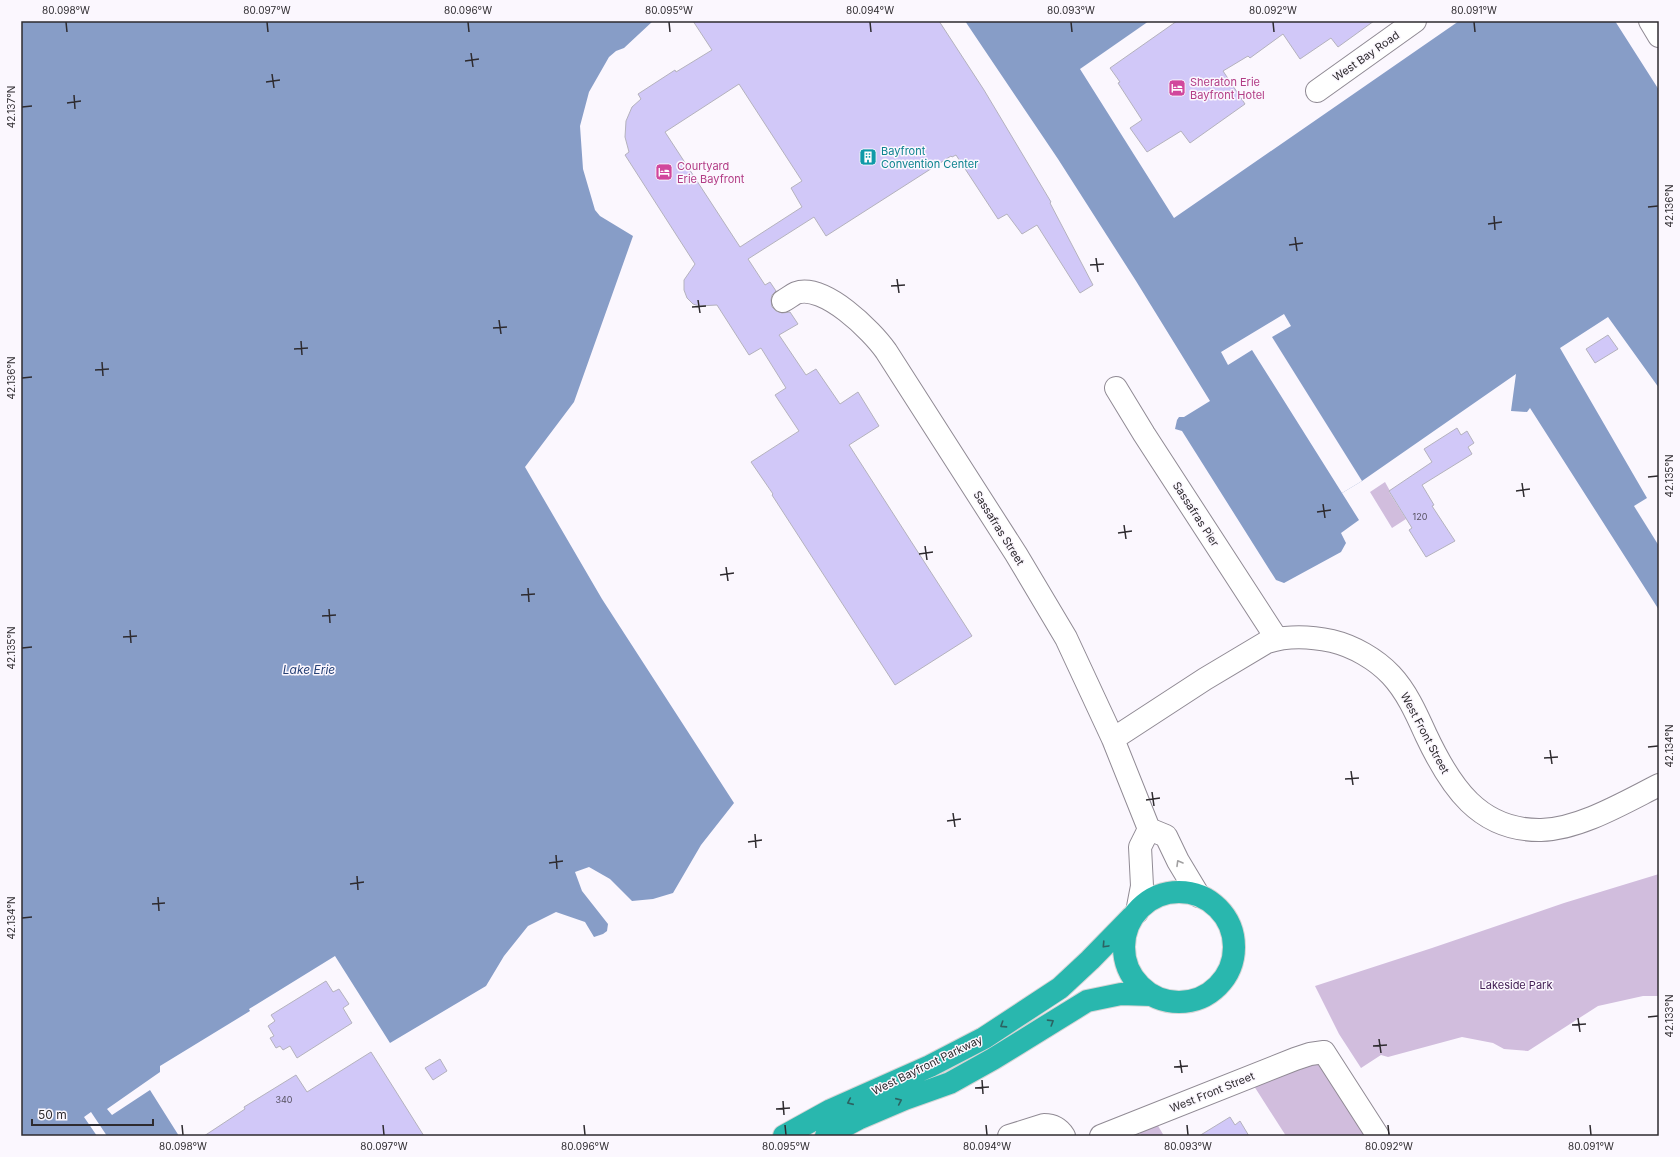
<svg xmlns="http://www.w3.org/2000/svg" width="1680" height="1157" font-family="Inter,sans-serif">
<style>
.green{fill:#d1bddd}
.water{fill:#879dc7}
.pier{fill:#fbf7fe}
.building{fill:#d1c8f8;stroke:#b4b2bd;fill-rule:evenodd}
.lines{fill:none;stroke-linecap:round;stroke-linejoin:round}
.minor-casing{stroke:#908a94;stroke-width:24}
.highway-casing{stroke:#d5d5d5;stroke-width:24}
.minor{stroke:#fff;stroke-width:22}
.highway{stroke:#29b7ae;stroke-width:22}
.oneway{stroke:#a1a0a1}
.oneway2{stroke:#2c6362}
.ticks{fill:none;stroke:#2e2b2f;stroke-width:1.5}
.labels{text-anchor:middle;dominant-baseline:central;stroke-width:3;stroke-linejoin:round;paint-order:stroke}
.number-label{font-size:9px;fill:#575261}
.street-label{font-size:11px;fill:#2e2b2f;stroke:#fbf7fe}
.hotel-label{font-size:11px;fill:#b23c85;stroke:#fbf7fe;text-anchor:start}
.culture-label{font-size:11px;fill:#0d838f;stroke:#fbf7fe;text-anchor:start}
.park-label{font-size:11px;fill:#432055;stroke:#fbf7fe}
.water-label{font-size:12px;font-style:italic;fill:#254075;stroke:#fbf7fe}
.neatline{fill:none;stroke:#2e2b2f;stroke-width:1.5}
.ticks-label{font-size:10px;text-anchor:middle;fill:#2e2b2f}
</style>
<rect width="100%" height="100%" fill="#fbf7fe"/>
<path class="green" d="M 1385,482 L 1390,491 L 1389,492 L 1406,519 L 1392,528 L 1370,492 Z
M 1659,874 L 1659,996 L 1643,996 L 1598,1006 L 1528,1051 L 1504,1049 L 1493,1043 L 1462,1037 L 1388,1057 L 1381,1055 L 1361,1068 L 1339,1034 L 1315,986 L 1432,948 L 1564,903 Z
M 1310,1064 L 1316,1064 L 1323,1067 L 1368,1136 L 1286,1136 L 1254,1086 Z
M 1157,1124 L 1164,1136 L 1142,1136 L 1138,1131 Z"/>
<path class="water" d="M 21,21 L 653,21 L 624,48 L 616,51 L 609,57 L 589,92 L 580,126 L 583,169 L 595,210 L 600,216 L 633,236 L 574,402 L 525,467 L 602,599 L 734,803 L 701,845 L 673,893 L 653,899 L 632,901 L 610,879 L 589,867 L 575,872 L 582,891 L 608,924 L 607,931 L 603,934 L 594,937 L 585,922 L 556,912 L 528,926 L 504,956 L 486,986 L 390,1043 L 335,956 L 249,1009 L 250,1011 L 160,1066 L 160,1072 L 107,1109 L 112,1115 L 150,1090 L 179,1136 L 107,1136 L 91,1112 L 84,1117 L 97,1136 L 21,1136 Z
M 965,21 L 1149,21 L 1080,69 L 1174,218 L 1459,21 L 1615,21 L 1659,90 L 1659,388 L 1608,317 L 1560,348 L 1647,498 L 1634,506 L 1659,546 L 1659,610 L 1530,408 L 1527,412 L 1511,411 L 1516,374 L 1362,481 L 1342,493 L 1359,520 L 1341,533 L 1346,543 L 1341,552 L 1284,583 L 1276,580 L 1182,431 L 1175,429 L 1177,420 L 1179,417 L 1184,417 L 1210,401 L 1136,281 L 1058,159 Z"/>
<path class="pier" d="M 1284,314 L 1291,326 L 1272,337 L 1362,481 L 1342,493 L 1252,350 L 1228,365 L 1221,352 Z"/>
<path class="building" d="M 693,21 L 939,21 L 984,90 L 1051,202 L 1050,203 L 1093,285 L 1080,293 L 1037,225 L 1022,234 L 1007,214 L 998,219 L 956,155 L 952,157 L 951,156 L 826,236 L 814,217 L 748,259 L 765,285 L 770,282 L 776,291 L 772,295 L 771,300 L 772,307 L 776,311 L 782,313 L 790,312 L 798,324 L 779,335 L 806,375 L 816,369 L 840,404 L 858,392 L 879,426 L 849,445 L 972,636 L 895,685 L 772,495 L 773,494 L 751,462 L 799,431 L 775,395 L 786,388 L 761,348 L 749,355 L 717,305 L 699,306 L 693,304 L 687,298 L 684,290 L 684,280 L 695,264 L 625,155 L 629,152 L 625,137 L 626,121 L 632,107 L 641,99 L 638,94 L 675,70 L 676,72 L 712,50 ZM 739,84 L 802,181 L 791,188 L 802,207 L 740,247 L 665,132 Z
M 1177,21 L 1374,21 L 1338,47 L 1331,38 L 1300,59 L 1283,34 L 1250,58 L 1248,56 L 1223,71 L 1245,104 L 1190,143 L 1181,131 L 1147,152 L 1130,128 L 1142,120 L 1118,83 L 1120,82 L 1110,68 Z
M 1608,335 L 1618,349 L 1595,363 L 1586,349 Z
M 1457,428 L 1461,435 L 1467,431 L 1474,443 L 1468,447 L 1472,454 L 1422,485 L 1434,505 L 1432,506 L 1455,541 L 1426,557 L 1409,530 L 1412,528 L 1389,491 L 1432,462 L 1424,449 Z
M 326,981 L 333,992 L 339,989 L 349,1004 L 343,1008 L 352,1023 L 297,1058 L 290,1046 L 283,1050 L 280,1046 L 276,1048 L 270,1038 L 274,1036 L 268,1026 L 275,1021 L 271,1015 Z
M 371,1052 L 424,1136 L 204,1136 L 245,1109 L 244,1107 L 296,1075 L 307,1092 Z
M 440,1059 L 447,1071 L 433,1080 L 425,1068 Z
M 1230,1117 L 1235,1125 L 1240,1121 L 1249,1136 L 1199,1136 Z"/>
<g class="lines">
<g class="minor-casing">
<path id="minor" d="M 1650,21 L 1659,36
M 1317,91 L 1415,21
M 783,301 C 787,299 792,295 796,293 C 824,283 872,331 886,351 L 1016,554 L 1066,638 L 1113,739 L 1149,829 L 1166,836 L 1178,861 L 1199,896
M 1116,388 L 1144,434 L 1277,639
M 1113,739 L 1205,679 L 1267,642 C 1288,635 1309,636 1332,641 C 1353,646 1376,659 1391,675 C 1407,692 1417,715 1426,735 C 1450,786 1479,831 1541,830 C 1580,829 1625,802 1659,785
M 1137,912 L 1142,886 L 1140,847 L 1149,829
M 1009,1136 L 1044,1125 C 1053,1125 1059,1128 1064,1136
M 1101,1136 L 1295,1059 L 1310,1054 L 1324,1052 L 1378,1136"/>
</g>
<g class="highway-casing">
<path id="highway" d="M1124 947a55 55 0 1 1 110 0a55 55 0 1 1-110 0Z
M 784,1136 L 831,1110 L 930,1066 L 984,1038 L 1060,988 L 1090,960 L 1132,917
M 826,1136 L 858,1119 L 905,1099 L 950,1083 L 993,1059 L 1087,1001 L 1121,994 L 1152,995"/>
</g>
<use href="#minor" class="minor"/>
<use href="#highway" class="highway"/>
</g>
<defs><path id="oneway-chevron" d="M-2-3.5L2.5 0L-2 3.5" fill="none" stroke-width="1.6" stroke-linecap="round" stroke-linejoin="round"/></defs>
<use class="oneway" href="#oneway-chevron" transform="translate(1179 863) rotate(-120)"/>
<g class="oneway2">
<use href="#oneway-chevron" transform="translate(1105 945) rotate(133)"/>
<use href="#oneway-chevron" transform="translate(1051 1022) rotate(-32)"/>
<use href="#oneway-chevron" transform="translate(1003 1025) rotate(147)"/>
<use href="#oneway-chevron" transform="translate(899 1101) rotate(-24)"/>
<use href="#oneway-chevron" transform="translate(850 1102) rotate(156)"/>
</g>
<path class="ticks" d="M 66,22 L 67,32M 267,22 L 268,32M 468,22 L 469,32M 669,22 L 670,32M 870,22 L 871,32M 1071,22 L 1072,32M 1273,22 L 1274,32M 1474,22 L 1475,32M 471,53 L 473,67M 465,61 L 479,59M 272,74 L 274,88M 266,82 L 280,80M 74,95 L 75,109M 67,103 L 81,101M 22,107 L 32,106M 1648,207 L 1658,206M 1494,216 L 1495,230M 1488,224 L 1502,222M 1295,237 L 1297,251M 1289,245 L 1303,243M 1096,258 L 1098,272M 1090,265 L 1104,264M 897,279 L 899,293M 891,286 L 905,285M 698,300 L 700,313M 692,307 L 706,306M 499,320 L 501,334M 493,328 L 507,327M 301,341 L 302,355M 294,349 L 308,348M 102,362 L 103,376M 95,370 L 109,369M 22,378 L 32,377M 1648,477 L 1658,476M 1522,483 L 1524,497M 1516,491 L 1530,489M 1323,504 L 1325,518M 1317,512 L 1331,510M 1124,525 L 1126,539M 1118,533 L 1132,531M 925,546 L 927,560M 919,554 L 933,552M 726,567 L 728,581M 720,575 L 734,573M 528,588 L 529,602M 521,595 L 535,594M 329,609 L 330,623M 322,616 L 336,615M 130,630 L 131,643M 123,637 L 137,636M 22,648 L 32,647M 1648,747 L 1658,746M 1550,750 L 1552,764M 1544,758 L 1558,757M 1351,771 L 1353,785M 1345,779 L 1359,778M 1152,792 L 1154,806M 1146,800 L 1160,798M 953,813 L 955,827M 947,821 L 961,819M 755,834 L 756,848M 748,842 L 762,840M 556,855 L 557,869M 549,863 L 563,861M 357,876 L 358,890M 350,884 L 364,882M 158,897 L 159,911M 152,904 L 165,903M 22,918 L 32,917M 1648,1017 L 1658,1016M 1578,1018 L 1580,1032M 1572,1025 L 1586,1024M 1379,1039 L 1381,1053M 1373,1046 L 1387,1045M 1180,1060 L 1182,1073M 1174,1067 L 1188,1066M 982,1080 L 983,1094M 975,1088 L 989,1087M 783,1101 L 784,1115M 776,1109 L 790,1108M 182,1125 L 183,1135M 383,1125 L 384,1135M 584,1125 L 585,1135M 785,1125 L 786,1135M 986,1125 L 987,1135M 1187,1125 L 1188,1135M 1388,1125 L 1389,1135M 1590,1125 L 1591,1135"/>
<defs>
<g id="hotel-square" transform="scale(0.9)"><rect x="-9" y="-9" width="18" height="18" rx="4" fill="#d1479c" stroke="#fbf7fe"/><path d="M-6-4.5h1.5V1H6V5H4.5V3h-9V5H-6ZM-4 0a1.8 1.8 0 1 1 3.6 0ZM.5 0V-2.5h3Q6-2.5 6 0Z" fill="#fff"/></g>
<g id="building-square" transform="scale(0.9)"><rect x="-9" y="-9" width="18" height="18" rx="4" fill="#0f9aa8" stroke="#fbf7fe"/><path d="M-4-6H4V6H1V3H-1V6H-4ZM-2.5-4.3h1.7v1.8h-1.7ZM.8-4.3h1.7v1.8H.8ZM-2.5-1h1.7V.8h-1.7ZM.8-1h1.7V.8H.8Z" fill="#fff"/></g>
</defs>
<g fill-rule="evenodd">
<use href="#hotel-square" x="1177" y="88"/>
<use href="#building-square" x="868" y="157"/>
<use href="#hotel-square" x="664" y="172"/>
</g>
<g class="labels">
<g class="number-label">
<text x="1420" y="516">120</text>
<text x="284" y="1099">340</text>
</g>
<g class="street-label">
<text transform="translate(1366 56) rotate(-35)">West Bay Road</text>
<text transform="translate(1196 514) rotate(57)">Sassafras Pier</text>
<text transform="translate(999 528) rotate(58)">Sassafras Street</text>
<text transform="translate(1425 733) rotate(62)">West Front Street</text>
<text transform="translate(927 1065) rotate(-26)">West Bayfront Parkway</text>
<text transform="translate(1212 1092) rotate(-22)">West Front Street</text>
</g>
<g class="hotel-label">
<text x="1190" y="82">Sheraton Erie<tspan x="1190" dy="13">Bayfront Hotel</tspan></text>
<text x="677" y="166">Courtyard<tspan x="677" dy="13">Erie Bayfront</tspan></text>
</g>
<g class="culture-label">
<text x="881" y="151">Bayfront<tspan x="881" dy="13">Convention Center</tspan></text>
</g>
<g class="park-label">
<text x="1516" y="985">Lakeside Park</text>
</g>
<g class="water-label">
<text x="309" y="669">Lake Erie</text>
</g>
</g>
<rect width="1680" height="1157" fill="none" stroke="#fbf7fe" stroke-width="44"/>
<path d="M32 1119v6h121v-6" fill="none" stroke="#2e2b2f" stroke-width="2"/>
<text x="38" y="1119" font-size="12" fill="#2e2b2f" stroke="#fbf7fe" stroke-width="3" paint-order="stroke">50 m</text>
<rect x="22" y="22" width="1636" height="1113" class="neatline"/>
<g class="ticks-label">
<text x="66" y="14">80.098°W</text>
<text x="267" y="14">80.097°W</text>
<text x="468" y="14">80.096°W</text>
<text x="669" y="14">80.095°W</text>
<text x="870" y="14">80.094°W</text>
<text x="1071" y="14">80.093°W</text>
<text x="1273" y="14">80.092°W</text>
<text x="1474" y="14">80.091°W</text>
<text transform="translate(11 107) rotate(-90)" y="4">42.137°N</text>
<text transform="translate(1669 206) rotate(-90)" y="4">42.136°N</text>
<text transform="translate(11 378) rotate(-90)" y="4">42.136°N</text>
<text transform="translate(1669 476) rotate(-90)" y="4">42.135°N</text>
<text transform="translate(11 648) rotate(-90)" y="4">42.135°N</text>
<text transform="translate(1669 746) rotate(-90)" y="4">42.134°N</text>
<text transform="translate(11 918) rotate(-90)" y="4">42.134°N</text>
<text transform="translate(1669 1016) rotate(-90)" y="4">42.133°N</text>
<text x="183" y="1150">80.098°W</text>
<text x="384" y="1150">80.097°W</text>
<text x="585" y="1150">80.096°W</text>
<text x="786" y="1150">80.095°W</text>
<text x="987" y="1150">80.094°W</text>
<text x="1188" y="1150">80.093°W</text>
<text x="1389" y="1150">80.092°W</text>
<text x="1591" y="1150">80.091°W</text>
</g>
</svg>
